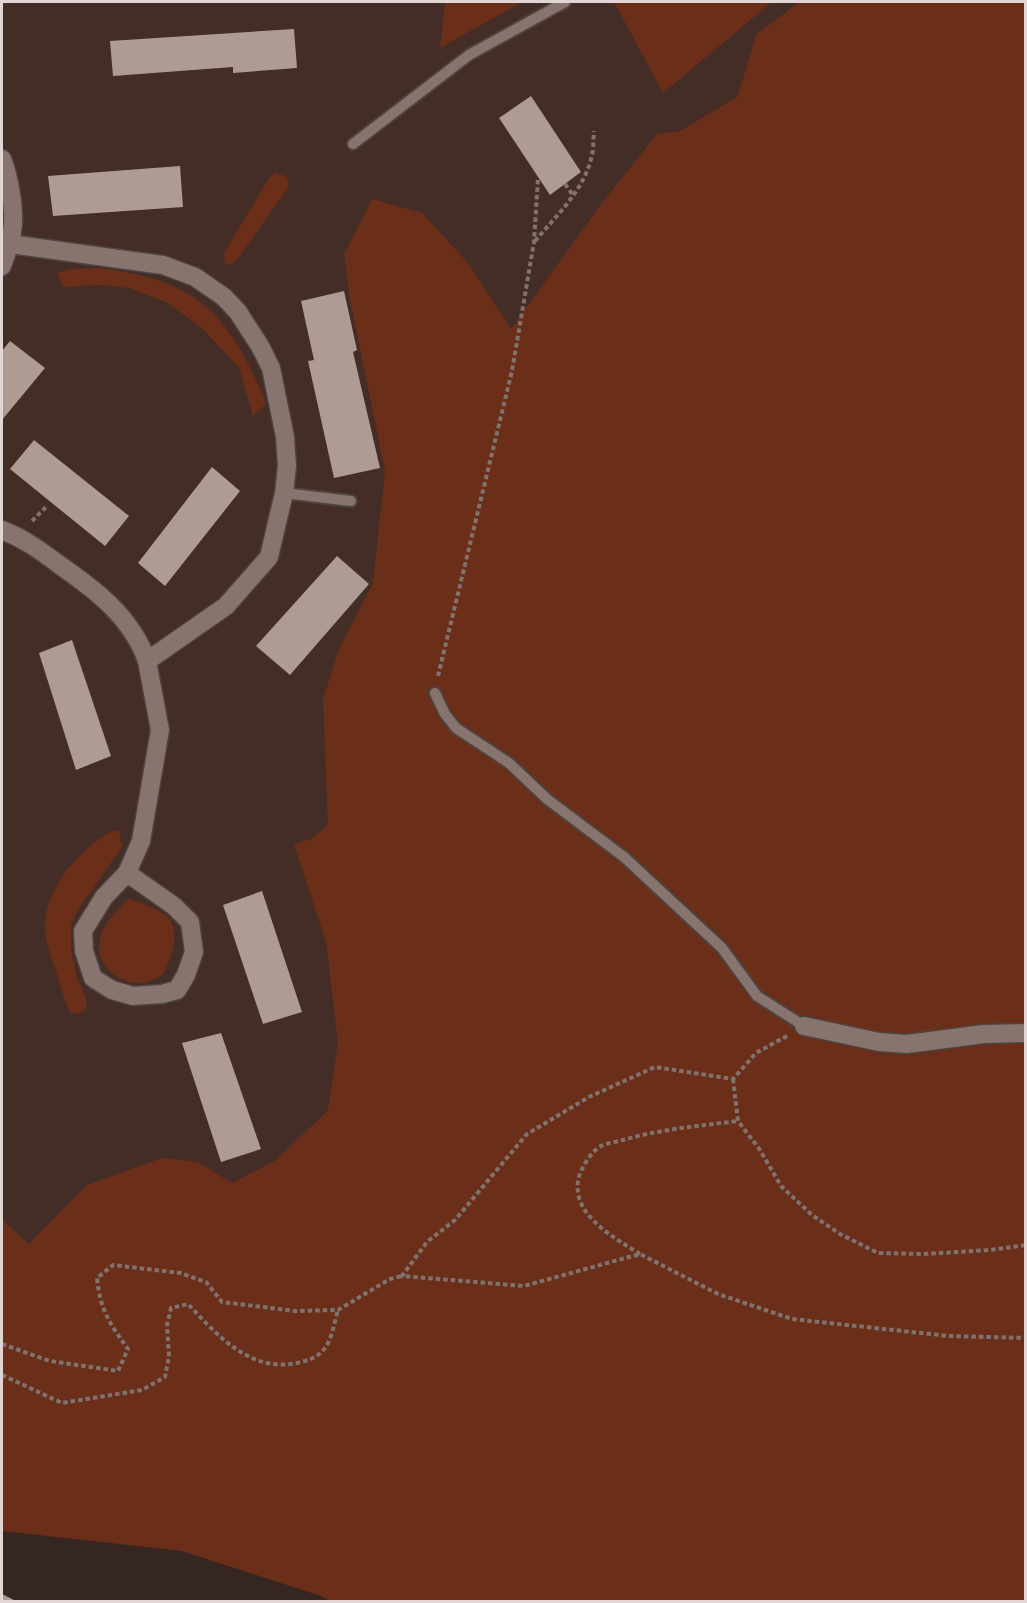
<svg xmlns="http://www.w3.org/2000/svg" width="1027" height="1603" font-family="'Nunito Sans',sans-serif">
<style>
.built{fill:#432d26}
.green{fill:#6b2e19}
.building{fill:#ae9b94}
.lines{fill:none;stroke-linecap:round;stroke-linejoin:round}
.lane-casing{stroke:#4f433e;stroke-width:14}
.street-casing{stroke:#4f433e;stroke-width:21}
.path{stroke:#80736f;stroke-width:4;stroke-dasharray:4.5 3;stroke-linecap:butt}
.lane{stroke:#87746e;stroke-width:10}
.street{stroke:#87746e;stroke-width:18}
</style>
<rect width="100%" height="100%" fill="#352621"/>
<path class="built" d="M 2,2 L 1025,2 L 1025,1022 L 2,1430 Z"/>
<path class="green" d="M 445,2 L 522,2 L 440,48 Z
M 614,2 L 772,2 L 663,93 Z
M 799,2 L 1025,2 L 1025,1601 L 331,1601 L 318,1595 L 182,1551 L 2,1531 L 2,1220 L 29,1244 L 87,1185 L 162,1158 L 198,1162 L 232,1183 L 275,1161 L 328,1110 L 338,1043 L 326,942 L 294,844 L 311,839 L 328,825 L 323,699 L 339,649 L 373,583 L 385,471 L 350,299 L 344,254 L 372,199 L 422,213 L 468,263 L 511,329 L 601,204 L 657,134 L 680,131 L 738,96 L 756,35 Z
M 275,173 L 286,176 L 289,186 L 238,259 L 231,264 L 226,264 L 224,260 L 225,251 L 269,178 Z
M 101,268 C 125,272 151,276 173,286 C 222,307 248,357 266,404 L 253,416 L 239,368 L 202,328 L 166,302 L 129,288 L 99,285 L 64,287 L 57,273 L 70,269 Z
M 112,831 L 119,831 L 122,847 L 77,911 L 71,926 L 71,948 L 77,977 L 87,1001 L 85,1010 L 77,1014 L 70,1012 C 64,1001 62,989 58,977 C 53,962 47,947 45,932 C 42,890 79,850 112,831 Z
M 128,899 C 140,903 163,909 170,920 C 180,936 171,959 163,974 C 157,978 149,983 141,983 C 121,985 99,967 99,947 C 99,927 116,911 128,899 Z"/>
<path class="building" d="M 294,29 L 297,68 L 233,73 L 233,67 L 113,76 L 110,41 Z
M 531,96 L 581,172 L 550,195 L 499,118 Z
M 180,166 L 183,207 L 53,216 L 48,176 Z
M 344,291 L 357,350 L 353,352 L 380,468 L 334,478 L 308,361 L 314,360 L 301,301 Z
M 10,341 L 45,368 L 2,420 L 2,351 Z
M 34,440 L 129,516 L 105,546 L 10,469 Z
M 212,467 L 240,491 L 165,586 L 138,563 Z
M 337,556 L 369,584 L 290,675 L 256,646 Z
M 72,640 L 111,756 L 76,770 L 39,653 Z
M 262,891 L 302,1012 L 263,1024 L 223,905 Z
M 221,1033 L 261,1149 L 221,1162 L 182,1043 Z
M 2,1594 L 18,1602 L 2,1602 Z"/>
<g class="lines">
<g class="lane-casing">
<path id="lane" d="M 353,144 L 469,55 L 565,2
M 284,493 L 351,501
M 435,693 L 445,714 L 456,728 L 509,763 L 547,799 L 624,857 L 722,948 L 757,996 L 804,1026"/>
</g>
<g class="street-casing">
<path id="street" d="M 2,159 C 9,176 14,206 13,224 C 12,239 7,252 2,266
M 10,244 L 163,265 L 195,277 L 224,297 L 238,312 L 260,346 L 271,368 L 285,437 L 287,466 L 284,493 L 269,557 L 226,606 L 147,661 L 160,730 L 141,841 L 127,873 L 104,897 L 83,931 L 84,951 L 93,978 L 112,990 L 133,996 L 162,994 L 177,990 L 186,975 L 194,952 L 190,922 L 174,906 L 127,873
M 2,530 C 25,539 41,551 61,566 C 97,591 132,618 147,661
M 804,1026 L 879,1042 L 907,1044 L 984,1034 L 1026,1033"/>
</g>
<path class="path" d="M 565,184 L 573,195
M 535,241 C 557,215 585,189 592,155 C 594,147 593,139 594,131
M 32,521 L 46,507
M 438,676 L 512,371 L 534,242 L 538,178
M 787,1036 L 756,1053 L 733,1079 L 655,1067 L 589,1097 L 527,1134 L 455,1220 L 427,1242 L 402,1276 L 524,1286 L 640,1254 L 718,1294 L 792,1319 L 949,1336 L 1026,1338
M 733,1079 L 738,1121 L 760,1150 L 781,1186 L 812,1215 L 840,1234 L 878,1253 L 924,1254 L 990,1250 L 1026,1245
M 640,1254 C 613,1237 564,1211 581,1171 C 585,1163 592,1151 601,1146 C 607,1143 616,1142 623,1140 C 661,1129 699,1126 738,1121
M 2,1344 L 50,1361 L 118,1371 L 128,1349 C 110,1324 100,1310 97,1278 L 113,1265 L 180,1273 L 206,1282 L 222,1302 L 295,1311 L 338,1310 L 390,1279 L 402,1276
M 2,1375 L 62,1403 L 142,1390 L 165,1377 L 169,1356 L 167,1325 L 171,1308 L 188,1304 C 218,1336 252,1375 301,1362 C 314,1359 323,1354 329,1341 C 333,1332 335,1320 338,1310"/>
<use href="#lane" class="lane"/>
<use href="#street" class="street"/>
</g>
<rect width="1027" height="1603" fill="none" stroke="#e1d6d3" stroke-width="6"/>
</svg>
